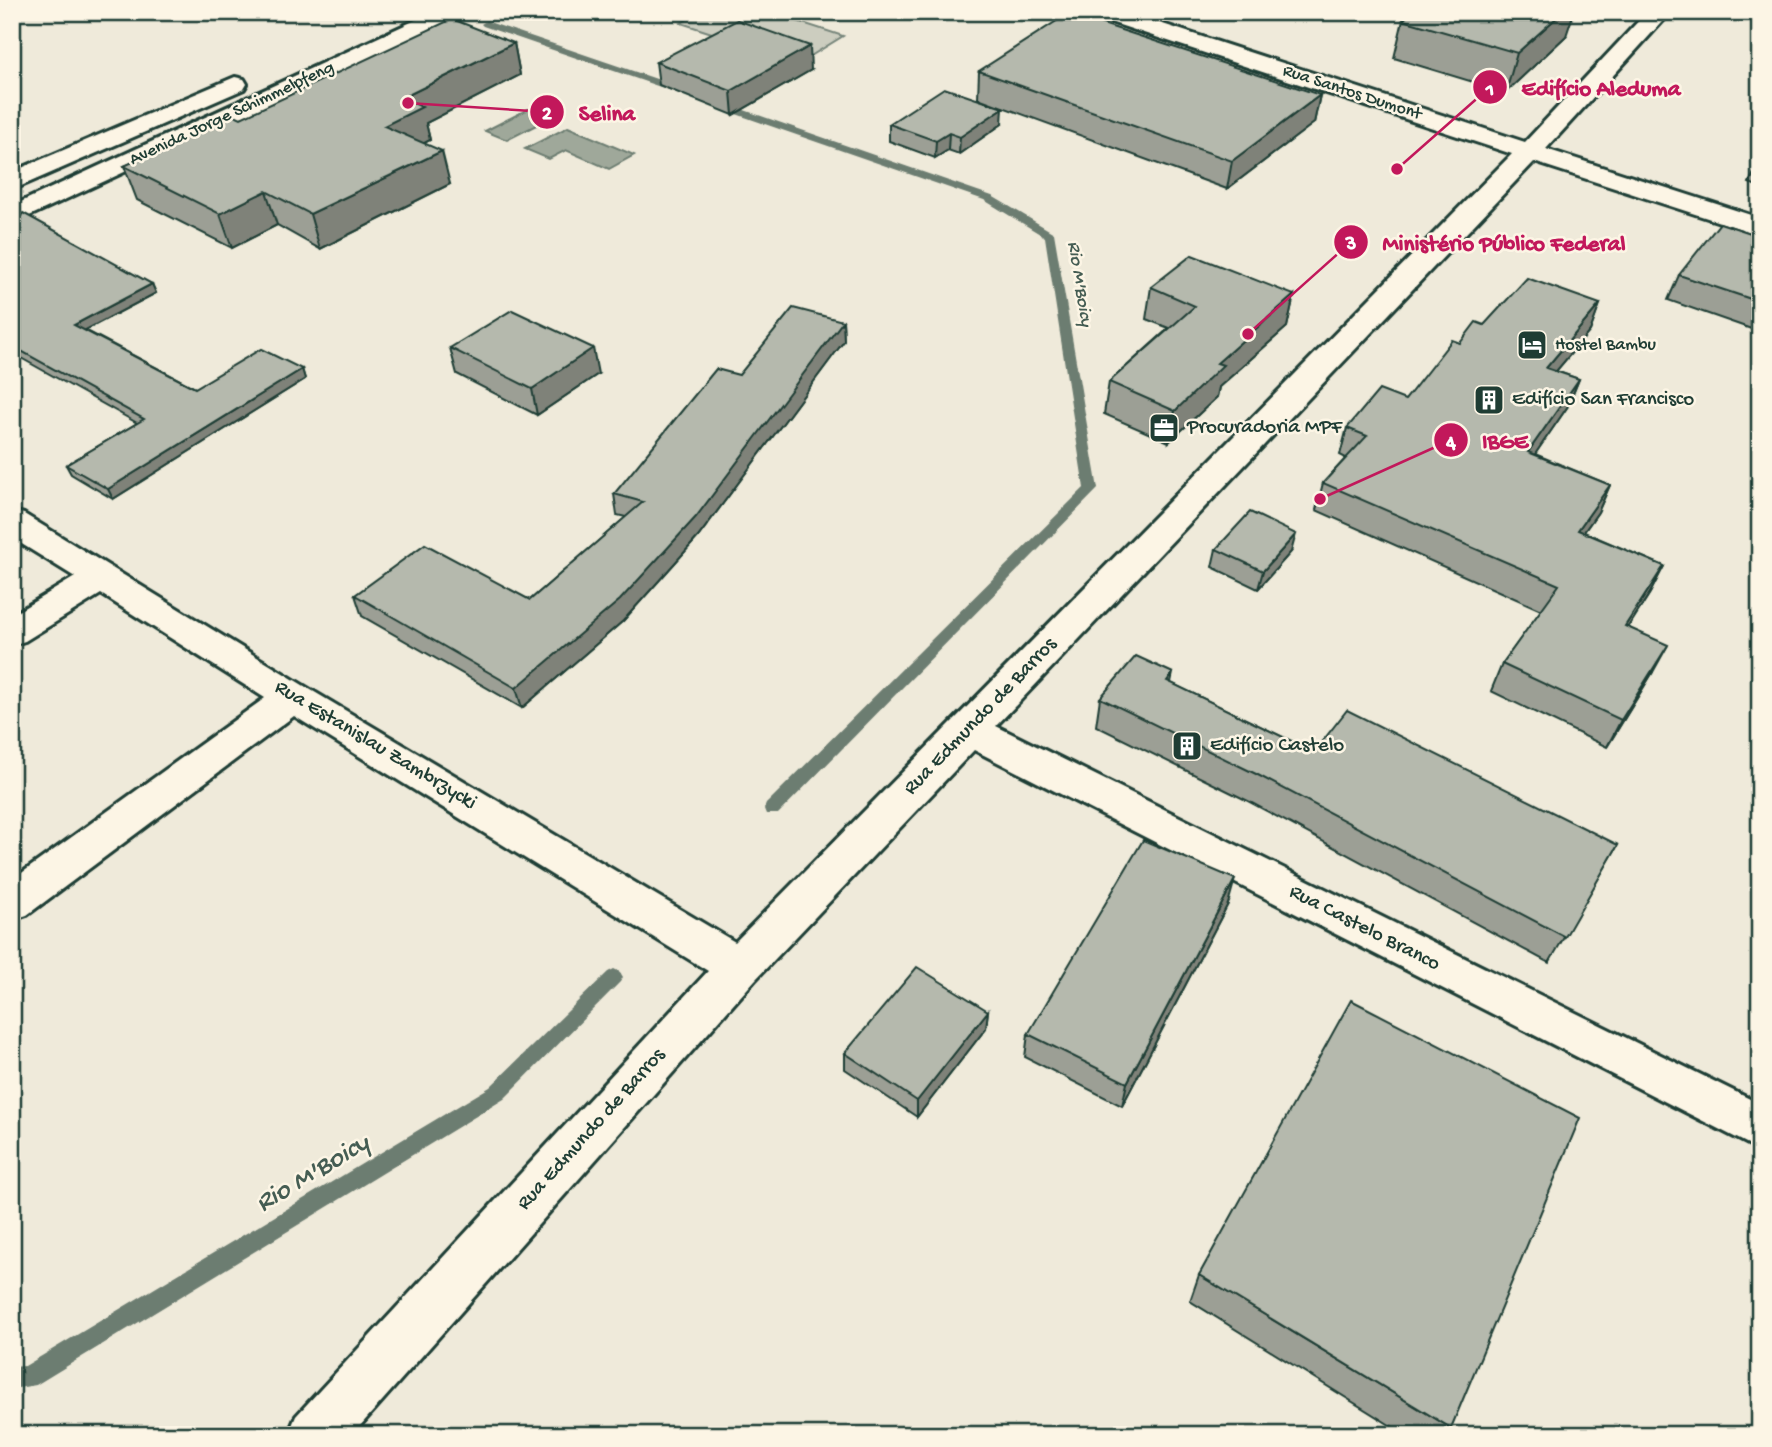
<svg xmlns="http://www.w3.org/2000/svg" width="1772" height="1447" font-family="'Gochi Hand',sans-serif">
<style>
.green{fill:#cccdbf;stroke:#76857a;stroke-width:2}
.water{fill:#9fa89a;stroke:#6c7d71;stroke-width:2}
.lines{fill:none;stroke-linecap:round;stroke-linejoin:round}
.stream{fill:#6c7d71;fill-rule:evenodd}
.minor-casing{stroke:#1f3d34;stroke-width:6}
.major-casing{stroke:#1f3d34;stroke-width:6}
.minor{fill:#fcf5e5;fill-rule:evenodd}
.major{fill:#fcf5e5;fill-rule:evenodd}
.wall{fill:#9c9f95;stroke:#1f3d34;stroke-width:2}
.shaded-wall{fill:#7f8279;stroke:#1f3d34;stroke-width:2}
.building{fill:#b5b9ad;stroke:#1f3d34;stroke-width:2}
.labels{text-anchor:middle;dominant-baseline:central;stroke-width:5;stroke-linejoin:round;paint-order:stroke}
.far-street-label{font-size:18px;fill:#1f3d34;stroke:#fcf5e5}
.far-poi-label{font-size:18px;fill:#1f3d34;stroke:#fcf5e5;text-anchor:start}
.far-water-label{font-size:19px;font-style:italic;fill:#455d53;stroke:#fcf5e5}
.poi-label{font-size:21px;fill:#1f3d34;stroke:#fcf5e5;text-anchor:start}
.street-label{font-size:21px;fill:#1f3d34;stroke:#fcf5e5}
.near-water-label{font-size:28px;font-style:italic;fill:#455d53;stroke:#fcf5e5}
.leader{fill:none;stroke:#c2185b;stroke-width:2.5}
.callout-dot{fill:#c2185b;stroke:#fcf5e5;stroke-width:2.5}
.mark-label{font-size:21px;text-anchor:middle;font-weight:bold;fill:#fff}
.callout-label{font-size:23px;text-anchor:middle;font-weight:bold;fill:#c2185b;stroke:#fcf5e5;stroke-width:5;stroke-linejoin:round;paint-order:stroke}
</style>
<rect width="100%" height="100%" fill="#efeada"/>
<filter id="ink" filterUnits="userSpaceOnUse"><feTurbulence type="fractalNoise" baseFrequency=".0143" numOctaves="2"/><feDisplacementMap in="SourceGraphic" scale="14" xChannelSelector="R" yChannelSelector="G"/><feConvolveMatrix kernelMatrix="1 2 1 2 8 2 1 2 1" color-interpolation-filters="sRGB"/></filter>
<g filter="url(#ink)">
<path class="green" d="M 700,12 L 769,12 L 843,36 L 801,62 L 681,23 Z"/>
<path class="water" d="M 528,109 L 550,118 L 507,140 L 485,131 Z
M 568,127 L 634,155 L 609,169 L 566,150 L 549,159 L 525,149 Z"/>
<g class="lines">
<path class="stream" d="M 486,21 L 683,88 L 684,90 L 675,92 L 483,26 L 481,24 Z
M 716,103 L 724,103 L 992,196 L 1054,233 L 1098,489 L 778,814 L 766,814 L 764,809 L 766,804 L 1084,488 L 1045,237 L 984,200 L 716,107 Z
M 614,969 L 620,972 L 623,977 L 620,982 L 504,1099 L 36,1385 L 12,1389 L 12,1367 L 25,1366 L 490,1087 L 608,972 Z"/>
<g class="minor-casing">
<path id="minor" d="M 1092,12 L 1126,12 L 1525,142 L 1647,12 L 1671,12 L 1546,149 L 1760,218 L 1760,235 L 1534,162 L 996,726 L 1760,1104 L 1760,1150 L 974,750 L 755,980 L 352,1435 L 288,1435 L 296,1416 L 708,971 L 294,716 L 27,915 L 12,920 L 12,880 L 265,698 L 101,594 L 25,641 L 12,645 L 12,615 L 75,577 L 12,538 L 12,511 L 24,514 L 306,687 L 735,942 L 1512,154 L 1095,17 Z"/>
</g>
<g class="major-casing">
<path id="major" d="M 433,12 L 463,12 L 460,17 L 12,224 L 12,206 Z
M 235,77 L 244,79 L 247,84 L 244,89 L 12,190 L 12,172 Z"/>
</g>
<use href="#minor" class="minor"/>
<use href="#major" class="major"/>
</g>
<path class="wall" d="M 1403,20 L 1566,36 L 1506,92 L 1394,58 Z
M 514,43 L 520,75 L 426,123 L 430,140 L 424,143 L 450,184 L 320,249 L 277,225 L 232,248 L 137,200 L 124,166 L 241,118 Z
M 656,62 L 811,70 L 733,115 L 659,85 Z
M 979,71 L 1320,95 L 1314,123 L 1227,189 L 978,98 Z
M 889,124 L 1002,124 L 959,154 L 948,150 L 935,158 L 889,141 Z
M 1760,163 L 1760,187 L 1749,183 L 1757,167 Z
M 12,226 L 152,284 L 156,293 L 85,330 L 195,388 L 302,369 L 305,379 L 113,499 L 71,474 L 66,465 L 137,423 L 12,353 Z
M 1760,236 L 1760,332 L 1668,300 L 1679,275 Z
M 1151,287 L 1294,295 L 1287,327 L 1219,387 L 1217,397 L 1169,442 L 1104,414 L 1109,382 L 1169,328 L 1146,319 Z
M 1600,304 L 1590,331 L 1556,371 L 1579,379 L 1568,406 L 1535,454 L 1610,485 L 1598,512 L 1584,532 L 1664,566 L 1650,593 L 1628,628 L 1653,672 L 1607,747 L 1491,691 L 1502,664 L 1541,610 L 1316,510 L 1323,483 L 1346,458 L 1340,455 L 1347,428 L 1405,400 L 1460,343 L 1484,325 Z
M 843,321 L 844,341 L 698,537 L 623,621 L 522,708 L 362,616 L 355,595 L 530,600 L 626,517 L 617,515 L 614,494 L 739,375 Z
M 450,348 L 598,374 L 537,415 L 457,374 Z
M 1216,549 L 1291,552 L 1258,589 L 1212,567 Z
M 1171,683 L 1314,752 L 1618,845 L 1549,963 L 1248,801 L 1096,726 L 1100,698 Z
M 1228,904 L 1122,1106 L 1025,1057 L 1028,1034 Z
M 988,1011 L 986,1028 L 917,1117 L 845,1069 L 845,1053 Z
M 1199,1275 L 1451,1428 L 1446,1435 L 1406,1435 L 1190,1301 Z"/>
<path class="shaded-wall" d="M 1563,12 L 1574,12 L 1566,36 L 1506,92 L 1517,53 Z
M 514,43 L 520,75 L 426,123 L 430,140 L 392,160 L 384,126 L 402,98 Z
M 810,46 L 811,70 L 733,115 L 731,91 Z
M 1320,95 L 1314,123 L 1227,189 L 1232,161 Z
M 1003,108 L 1002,124 L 959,154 L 960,137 Z
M 949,133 L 948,150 L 935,158 L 936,141 Z
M 442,151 L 450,184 L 320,249 L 310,214 Z
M 266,191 L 277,225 L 232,248 L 220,214 Z
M 152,284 L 156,293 L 78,334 L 74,325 Z
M 1294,295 L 1287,327 L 1219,387 L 1217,397 L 1169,442 L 1175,411 L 1217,363 Z
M 1600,304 L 1590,331 L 1536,395 L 1546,368 Z
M 843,321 L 844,341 L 698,537 L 623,621 L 522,708 L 516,688 Z
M 593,348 L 598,374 L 537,415 L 532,389 Z
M 302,369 L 305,379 L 113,499 L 108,489 Z
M 1579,379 L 1568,406 L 1518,479 L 1528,452 Z
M 1610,485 L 1598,512 L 1566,557 L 1578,530 Z
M 1296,534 L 1291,552 L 1258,589 L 1263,571 Z
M 1664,566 L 1650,593 L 1611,653 L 1625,626 Z
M 1668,645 L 1653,672 L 1607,747 L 1621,720 Z
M 1173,673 L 1167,701 L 1167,681 Z
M 1235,879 L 1228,904 L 1122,1106 L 1127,1083 Z
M 988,1011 L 986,1028 L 917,1117 L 917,1101 Z"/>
<path class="building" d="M 1412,12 L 1563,12 L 1517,53 L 1403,20 Z
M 1069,13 L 1320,95 L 1232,161 L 979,71 Z
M 452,19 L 514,43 L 402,98 L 422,107 L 384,126 L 442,151 L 310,214 L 266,191 L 220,214 L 124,166 L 235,115 L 241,118 Z
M 737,20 L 810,46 L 731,91 L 656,62 Z
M 944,88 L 1003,108 L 960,137 L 949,133 L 936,141 L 889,124 Z
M 23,213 L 152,284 L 74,325 L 195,388 L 261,349 L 302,369 L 108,489 L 66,465 L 144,419 L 12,346 L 12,226 Z
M 1720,223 L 1760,236 L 1760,302 L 1679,275 Z
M 1192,255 L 1294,295 L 1217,363 L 1223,365 L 1175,411 L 1109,382 L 1195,306 L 1151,287 Z
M 1527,278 L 1600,304 L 1546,368 L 1579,379 L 1528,452 L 1610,485 L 1578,530 L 1664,566 L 1625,626 L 1668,645 L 1621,720 L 1502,664 L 1559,585 L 1323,483 L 1367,436 L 1347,428 L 1379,390 L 1405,400 L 1452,340 L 1460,343 L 1476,322 L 1484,325 Z
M 793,308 L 843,321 L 696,517 L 620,600 L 516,688 L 355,595 L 425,544 L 530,600 L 643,502 L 614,494 L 716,369 L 739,375 Z
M 512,310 L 593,348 L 532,389 L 450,348 Z
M 1250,512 L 1296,534 L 1263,571 L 1216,549 Z
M 1136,656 L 1173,673 L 1167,681 L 1314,752 L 1347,710 L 1618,845 L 1565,937 L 1256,774 L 1100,698 Z
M 1143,840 L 1235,879 L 1127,1083 L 1028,1034 Z
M 917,967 L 988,1011 L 917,1101 L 845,1053 Z
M 1351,1000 L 1580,1118 L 1451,1428 L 1199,1275 Z"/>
</g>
<defs>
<g id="hotel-square" transform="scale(1.575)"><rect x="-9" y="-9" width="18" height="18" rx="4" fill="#1f3d34" stroke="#fcf5e5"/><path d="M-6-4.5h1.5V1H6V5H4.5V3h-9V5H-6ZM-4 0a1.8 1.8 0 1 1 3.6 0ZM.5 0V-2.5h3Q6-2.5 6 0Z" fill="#fff"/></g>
<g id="building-square" transform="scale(1.575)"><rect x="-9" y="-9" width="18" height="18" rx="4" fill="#1f3d34" stroke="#fcf5e5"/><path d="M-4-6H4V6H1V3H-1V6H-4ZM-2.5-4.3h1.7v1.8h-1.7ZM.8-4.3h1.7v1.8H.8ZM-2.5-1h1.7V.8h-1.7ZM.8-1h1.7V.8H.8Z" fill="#fff"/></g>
<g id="office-square" transform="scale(1.575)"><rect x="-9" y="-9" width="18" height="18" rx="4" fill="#1f3d34" stroke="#fcf5e5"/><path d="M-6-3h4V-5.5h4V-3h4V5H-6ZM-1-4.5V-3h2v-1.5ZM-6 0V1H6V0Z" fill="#fff"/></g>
</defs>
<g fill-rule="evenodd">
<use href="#hotel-square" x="1532" y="345"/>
<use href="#building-square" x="1489" y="400"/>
<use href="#office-square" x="1164" y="428"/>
<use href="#building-square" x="1187" y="746"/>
</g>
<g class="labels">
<g class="far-street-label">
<text transform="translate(1352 93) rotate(18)">Rua Santos Dumont</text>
<text transform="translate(232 114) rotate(-25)">Avenida Jorge Schimmelpfeng</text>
</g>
<g class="far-poi-label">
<text x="1555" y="345">Hostel Bambu</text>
</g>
<g class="far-water-label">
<text transform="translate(1079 284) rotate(81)">Rio M'Boicy</text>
</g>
<g class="poi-label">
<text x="1512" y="400">Edifício San Francisco</text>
<text x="1187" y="428">Procuradoria MPF</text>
<text x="1210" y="746">Edifício Castelo</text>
</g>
<g class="street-label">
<text transform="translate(981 717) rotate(-46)">Rua Edmundo de Barros</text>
<text transform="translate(375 746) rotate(31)">Rua Estanislau Zambrzycki</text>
<text transform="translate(1364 929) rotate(27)">Rua Castelo Branco</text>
<text transform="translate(592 1130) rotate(-48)">Rua Edmundo de Barros</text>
</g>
<g class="near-water-label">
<text transform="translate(313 1174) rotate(-31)">Rio M'Boicy</text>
</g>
</g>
<path class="leader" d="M1397 169L1490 87M408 103L547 112M1248 334L1351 242M1320 499L1451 440"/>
<g class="callout-dot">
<circle cx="1397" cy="169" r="7"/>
<circle cx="408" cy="103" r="7"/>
<circle cx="1248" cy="334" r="7"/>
<circle cx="1320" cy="499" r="7"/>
<circle cx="1490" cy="87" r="18"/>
<circle cx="547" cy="112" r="18"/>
<circle cx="1351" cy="242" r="18"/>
<circle cx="1451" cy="440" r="18"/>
</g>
<g class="mark-label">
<text x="1490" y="95">1</text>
<text x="547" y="119">2</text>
<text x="1351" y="249">3</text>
<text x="1451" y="448">4</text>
</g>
<g class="callout-label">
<text x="1601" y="95">Edifício Aleduma</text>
<text x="607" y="120">Selina</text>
<text x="1504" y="250">Ministério Público Federal</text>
<text x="1505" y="448">IBGE</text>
</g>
<rect width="1772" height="1447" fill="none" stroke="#fcf5e5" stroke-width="42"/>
<rect x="21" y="21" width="1730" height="1405" fill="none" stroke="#1f3d34" stroke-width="2.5" filter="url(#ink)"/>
</svg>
